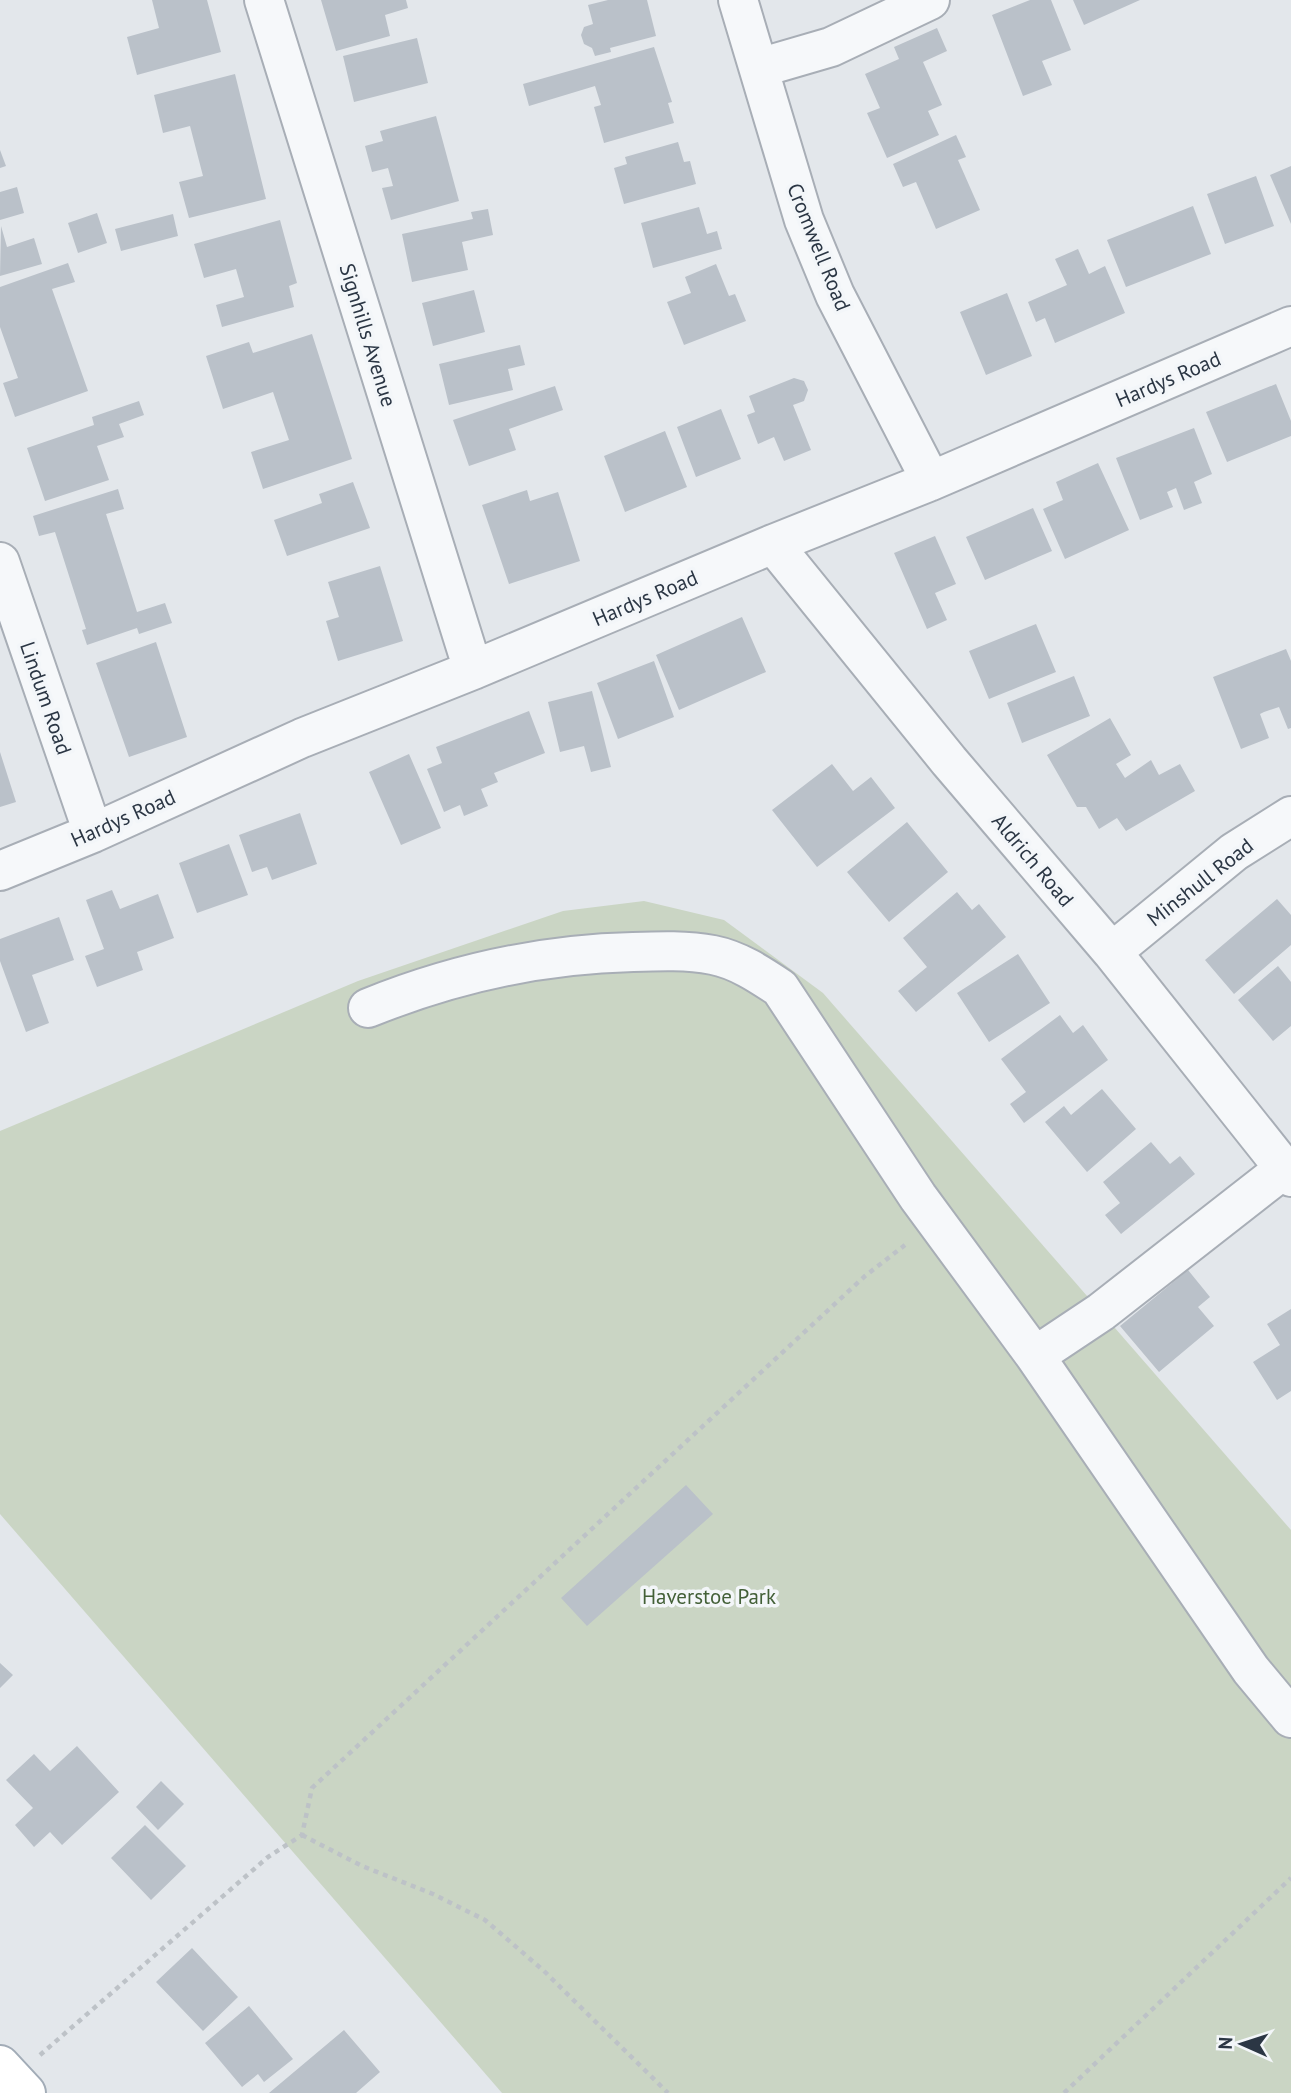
<svg xmlns="http://www.w3.org/2000/svg" width="1291" height="2093" font-family="'PT Sans',sans-serif">
<style>
.green{fill:#cad5c4}
.building{fill:#bac1c9}
.lines{fill:none;stroke-linecap:round;stroke-linejoin:round}
.minor-casing{stroke:#a8aeb6;stroke-width:42}
.major-casing{stroke:#a2acb7;stroke-width:42}
.path{stroke:#bdc2c7;stroke-width:4.5;stroke-dasharray:5 5;stroke-linecap:butt}
.minor{stroke:#f6f8fa;stroke-width:38}
.major{stroke:#fff;stroke-width:38}
.labels{text-anchor:middle;dominant-baseline:central;stroke-width:7;stroke-linejoin:round;paint-order:stroke}
.street-label{font-size:21px;fill:#2b3644;stroke:#f3f6f9}
.park-label{font-size:21px;fill:#436038;stroke:#f3f6f9}
</style>
<rect width="100%" height="100%" fill="#e3e7eb"/>
<path class="green" d="M 644,901 L 724,920 L 823,993 L 1291,1530 L 1291,2093 L 502,2093 L 0,1514 L 0,1131 L 358,981 L 563,911 Z"/>
<path class="building" d="M 152,0 L 207,0 L 221,52 L 137,75 L 127,37 L 159,28 Z
M 321,0 L 406,0 L 408,8 L 385,15 L 390,36 L 336,51 Z
M 608,0 L 647,0 L 656,36 L 610,48 L 611,52 L 595,56 L 592,48 L 584,44 L 581,35 L 584,27 L 593,24 L 588,5 Z
M 1030,0 L 1051,0 L 1071,50 L 1042,61 L 1052,85 L 1023,96 L 992,15 Z
M 1073,0 L 1140,0 L 1084,25 Z
M 937,28 L 947,51 L 923,62 L 942,105 L 928,111 L 939,135 L 887,158 L 867,113 L 880,108 L 865,74 L 899,59 L 894,47 Z
M 417,38 L 428,83 L 354,102 L 343,56 Z
M 654,47 L 672,102 L 668,103 L 674,123 L 604,143 L 594,107 L 601,105 L 595,86 L 529,106 L 523,84 Z
M 235,74 L 266,199 L 189,218 L 179,182 L 203,176 L 190,126 L 163,133 L 154,95 Z
M 436,116 L 459,201 L 391,220 L 382,188 L 393,186 L 388,168 L 372,172 L 365,146 L 383,141 L 380,131 Z
M 956,135 L 966,157 L 958,160 L 980,210 L 936,229 L 916,182 L 903,187 L 893,164 Z
M 678,142 L 684,162 L 690,161 L 696,184 L 624,204 L 614,168 L 627,164 L 625,157 Z
M 0,150 L 6,166 L 0,168 Z
M 1291,166 L 1291,224 L 1270,175 Z
M 1256,176 L 1274,226 L 1225,244 L 1207,194 Z
M 17,187 L 24,213 L 0,220 L 0,192 Z
M 1193,206 L 1211,254 L 1126,287 L 1107,240 Z
M 699,207 L 707,234 L 717,231 L 722,249 L 653,268 L 641,223 Z
M 488,209 L 493,235 L 462,242 L 468,270 L 412,282 L 402,234 L 473,219 L 471,212 Z
M 97,213 L 107,243 L 78,253 L 68,223 Z
M 173,214 L 178,236 L 121,251 L 115,229 Z
M 280,220 L 297,283 L 289,286 L 294,307 L 222,327 L 216,305 L 244,297 L 236,269 L 204,278 L 194,244 Z
M 1,226 L 7,247 L 34,238 L 42,264 L 0,276 Z
M 1078,249 L 1089,274 L 1105,266 L 1125,313 L 1055,343 L 1045,318 L 1036,322 L 1028,302 L 1067,285 L 1055,259 Z
M 68,263 L 75,282 L 52,289 L 88,391 L 15,417 L 3,383 L 18,378 L 0,327 L 0,287 Z
M 716,264 L 729,296 L 735,294 L 746,321 L 684,345 L 667,302 L 691,293 L 685,277 Z
M 474,290 L 485,332 L 433,346 L 422,303 Z
M 1007,293 L 1032,356 L 986,375 L 960,312 Z
M 312,334 L 352,459 L 263,489 L 251,452 L 289,440 L 273,392 L 223,409 L 206,356 L 249,342 L 253,353 Z
M 520,345 L 525,365 L 508,369 L 513,390 L 449,405 L 439,364 Z
M 794,378 L 804,381 L 808,390 L 804,401 L 793,405 L 811,450 L 784,461 L 774,437 L 758,444 L 747,415 L 755,412 L 749,396 Z
M 1276,384 L 1291,421 L 1291,436 L 1227,462 L 1206,412 Z
M 555,386 L 563,410 L 509,429 L 516,450 L 469,466 L 453,420 Z
M 139,401 L 144,415 L 119,424 L 124,437 L 97,446 L 109,480 L 45,501 L 27,448 L 94,425 L 92,417 Z
M 721,409 L 741,459 L 696,477 L 677,427 Z
M 1194,428 L 1212,474 L 1194,482 L 1202,503 L 1184,510 L 1176,488 L 1167,492 L 1173,507 L 1140,520 L 1116,458 Z
M 665,431 L 687,487 L 625,512 L 604,456 Z
M 1098,463 L 1129,530 L 1065,559 L 1043,509 L 1063,500 L 1056,482 Z
M 353,482 L 370,528 L 287,556 L 274,520 L 322,503 L 319,494 Z
M 118,489 L 124,509 L 106,514 L 137,612 L 165,603 L 172,623 L 139,634 L 137,628 L 87,645 L 82,630 L 86,629 L 55,532 L 39,536 L 33,516 Z
M 527,490 L 530,501 L 558,492 L 580,561 L 509,584 L 482,505 Z
M 1033,508 L 1052,551 L 985,580 L 966,537 Z
M 935,536 L 956,584 L 935,593 L 947,620 L 927,629 L 894,553 Z
M 380,566 L 403,641 L 338,661 L 326,621 L 339,617 L 328,582 Z
M 742,617 L 766,672 L 679,710 L 656,655 Z
M 1036,624 L 1056,672 L 989,699 L 969,651 Z
M 156,642 L 187,737 L 129,757 L 96,663 Z
M 1286,649 L 1291,661 L 1291,728 L 1288,729 L 1279,707 L 1264,712 L 1260,714 L 1269,738 L 1241,749 L 1213,677 Z
M 654,661 L 674,717 L 618,739 L 597,683 Z
M 1074,676 L 1090,716 L 1022,743 L 1007,703 Z
M 592,691 L 611,767 L 591,772 L 584,746 L 560,752 L 548,702 Z
M 529,711 L 545,753 L 494,773 L 498,782 L 481,789 L 488,806 L 464,816 L 460,805 L 444,812 L 427,769 L 442,763 L 436,747 Z
M 1110,718 L 1131,755 L 1116,764 L 1125,778 L 1151,760 L 1159,775 L 1180,764 L 1195,791 L 1126,831 L 1117,818 L 1099,829 L 1086,807 L 1077,807 L 1047,755 Z
M 0,752 L 16,802 L 0,807 Z
M 409,754 L 441,828 L 401,845 L 369,772 Z
M 832,764 L 853,791 L 871,777 L 895,808 L 817,867 L 772,810 Z
M 300,813 L 317,864 L 272,880 L 267,867 L 252,872 L 239,835 Z
M 907,822 L 948,872 L 889,922 L 847,872 Z
M 229,844 L 248,895 L 197,913 L 179,863 Z
M 112,890 L 120,909 L 158,894 L 174,938 L 137,952 L 143,970 L 97,987 L 85,956 L 104,949 L 86,900 Z
M 957,892 L 972,910 L 979,904 L 1006,937 L 916,1012 L 898,991 L 927,967 L 903,938 Z
M 1277,899 L 1291,915 L 1291,945 L 1234,994 L 1205,960 Z
M 59,917 L 74,960 L 32,975 L 49,1023 L 26,1032 L 0,961 L 0,939 Z
M 1018,954 L 1050,1003 L 989,1042 L 957,993 Z
M 1278,966 L 1291,982 L 1291,1026 L 1273,1041 L 1238,1000 Z
M 1060,1015 L 1073,1033 L 1083,1025 L 1108,1060 L 1024,1123 L 1010,1104 L 1026,1092 L 1001,1059 Z
M 1102,1089 L 1136,1129 L 1087,1172 L 1045,1122 L 1064,1106 L 1071,1115 Z
M 1151,1142 L 1170,1164 L 1180,1156 L 1195,1174 L 1121,1234 L 1105,1215 L 1120,1203 L 1103,1182 Z
M 1188,1270 L 1210,1297 L 1198,1307 L 1214,1326 L 1159,1372 L 1120,1326 Z
M 1291,1309 L 1291,1391 L 1277,1400 L 1253,1362 L 1280,1345 L 1267,1324 Z
M 686,1485 L 713,1514 L 587,1626 L 561,1598 Z
M 0,1663 L 13,1675 L 0,1688 Z
M 77,1746 L 119,1792 L 62,1845 L 50,1832 L 34,1847 L 15,1825 L 33,1808 L 6,1780 L 34,1754 L 50,1771 Z
M 161,1781 L 184,1804 L 158,1830 L 136,1807 Z
M 145,1825 L 186,1866 L 151,1900 L 111,1858 Z
M 192,1948 L 238,1997 L 203,2031 L 156,1982 Z
M 249,2006 L 293,2059 L 264,2082 L 258,2074 L 242,2087 L 205,2043 Z
M 344,2030 L 380,2072 L 356,2093 L 269,2093 Z"/>
<g class="lines">
<g class="minor-casing">
<path id="minor" d="M 264,0 L 473,670
M 738,0 L 804,220 L 835,295 L 931,481
M 759,68 L 831,47 L 930,0
M 773,544 L 949,761 L 1112,952 L 1291,1177
M 0,562 L 93,833
M 0,871 L 93,833 L 302,738 L 473,670 L 773,544 L 931,481 L 1291,326
M 1112,952 L 1234,852 L 1291,816
M 368,1008 C 452,974 543,954 633,952 C 660,951 687,950 713,955 C 738,960 759,974 780,988 L 918,1197 L 1035,1356 L 1251,1670 L 1291,1718
M 1035,1356 L 1101,1312 L 1284,1169"/>
</g>
<g class="major-casing">
<path id="major" d="M 0,2065 L 26,2093"/>
</g>
<path class="path" d="M 302,1835 L 362,1866 L 433,1894 L 485,1920 L 544,1971 L 668,2093
M 40,2055 L 268,1857 L 302,1835 L 312,1788 L 865,1276 L 905,1245
M 1064,2093 L 1291,1878"/>
<use href="#minor" class="minor"/>
<use href="#major" class="major"/>
</g>
<g class="labels">
<g class="street-label">
<text transform="translate(819 247) rotate(68)">Cromwell Road</text>
<text transform="translate(368 335) rotate(73)">Signhills Avenue</text>
<text transform="translate(1168 379) rotate(-23)">Hardys Road</text>
<text transform="translate(645 598) rotate(-23)">Hardys Road</text>
<text transform="translate(46 698) rotate(71)">Lindum Road</text>
<text transform="translate(123 818) rotate(-24)">Hardys Road</text>
<text transform="translate(1033 860) rotate(50)">Aldrich Road</text>
<text transform="translate(1200 882) rotate(-38)">Minshull Road</text>
</g>
<g class="park-label">
<text x="709" y="1596">Haverstoe Park</text>
</g>
</g>
<g transform="translate(1242 2044) rotate(273)" stroke="#f3f6f9" stroke-width="5" paint-order="stroke">
<path d="M0-5L12 26L0 18L-12 26Z" fill="#2b3644"/>
<text y="-10" font-size="19" font-weight="bold" text-anchor="middle" fill="#2b3644">N</text>
</g>
</svg>
